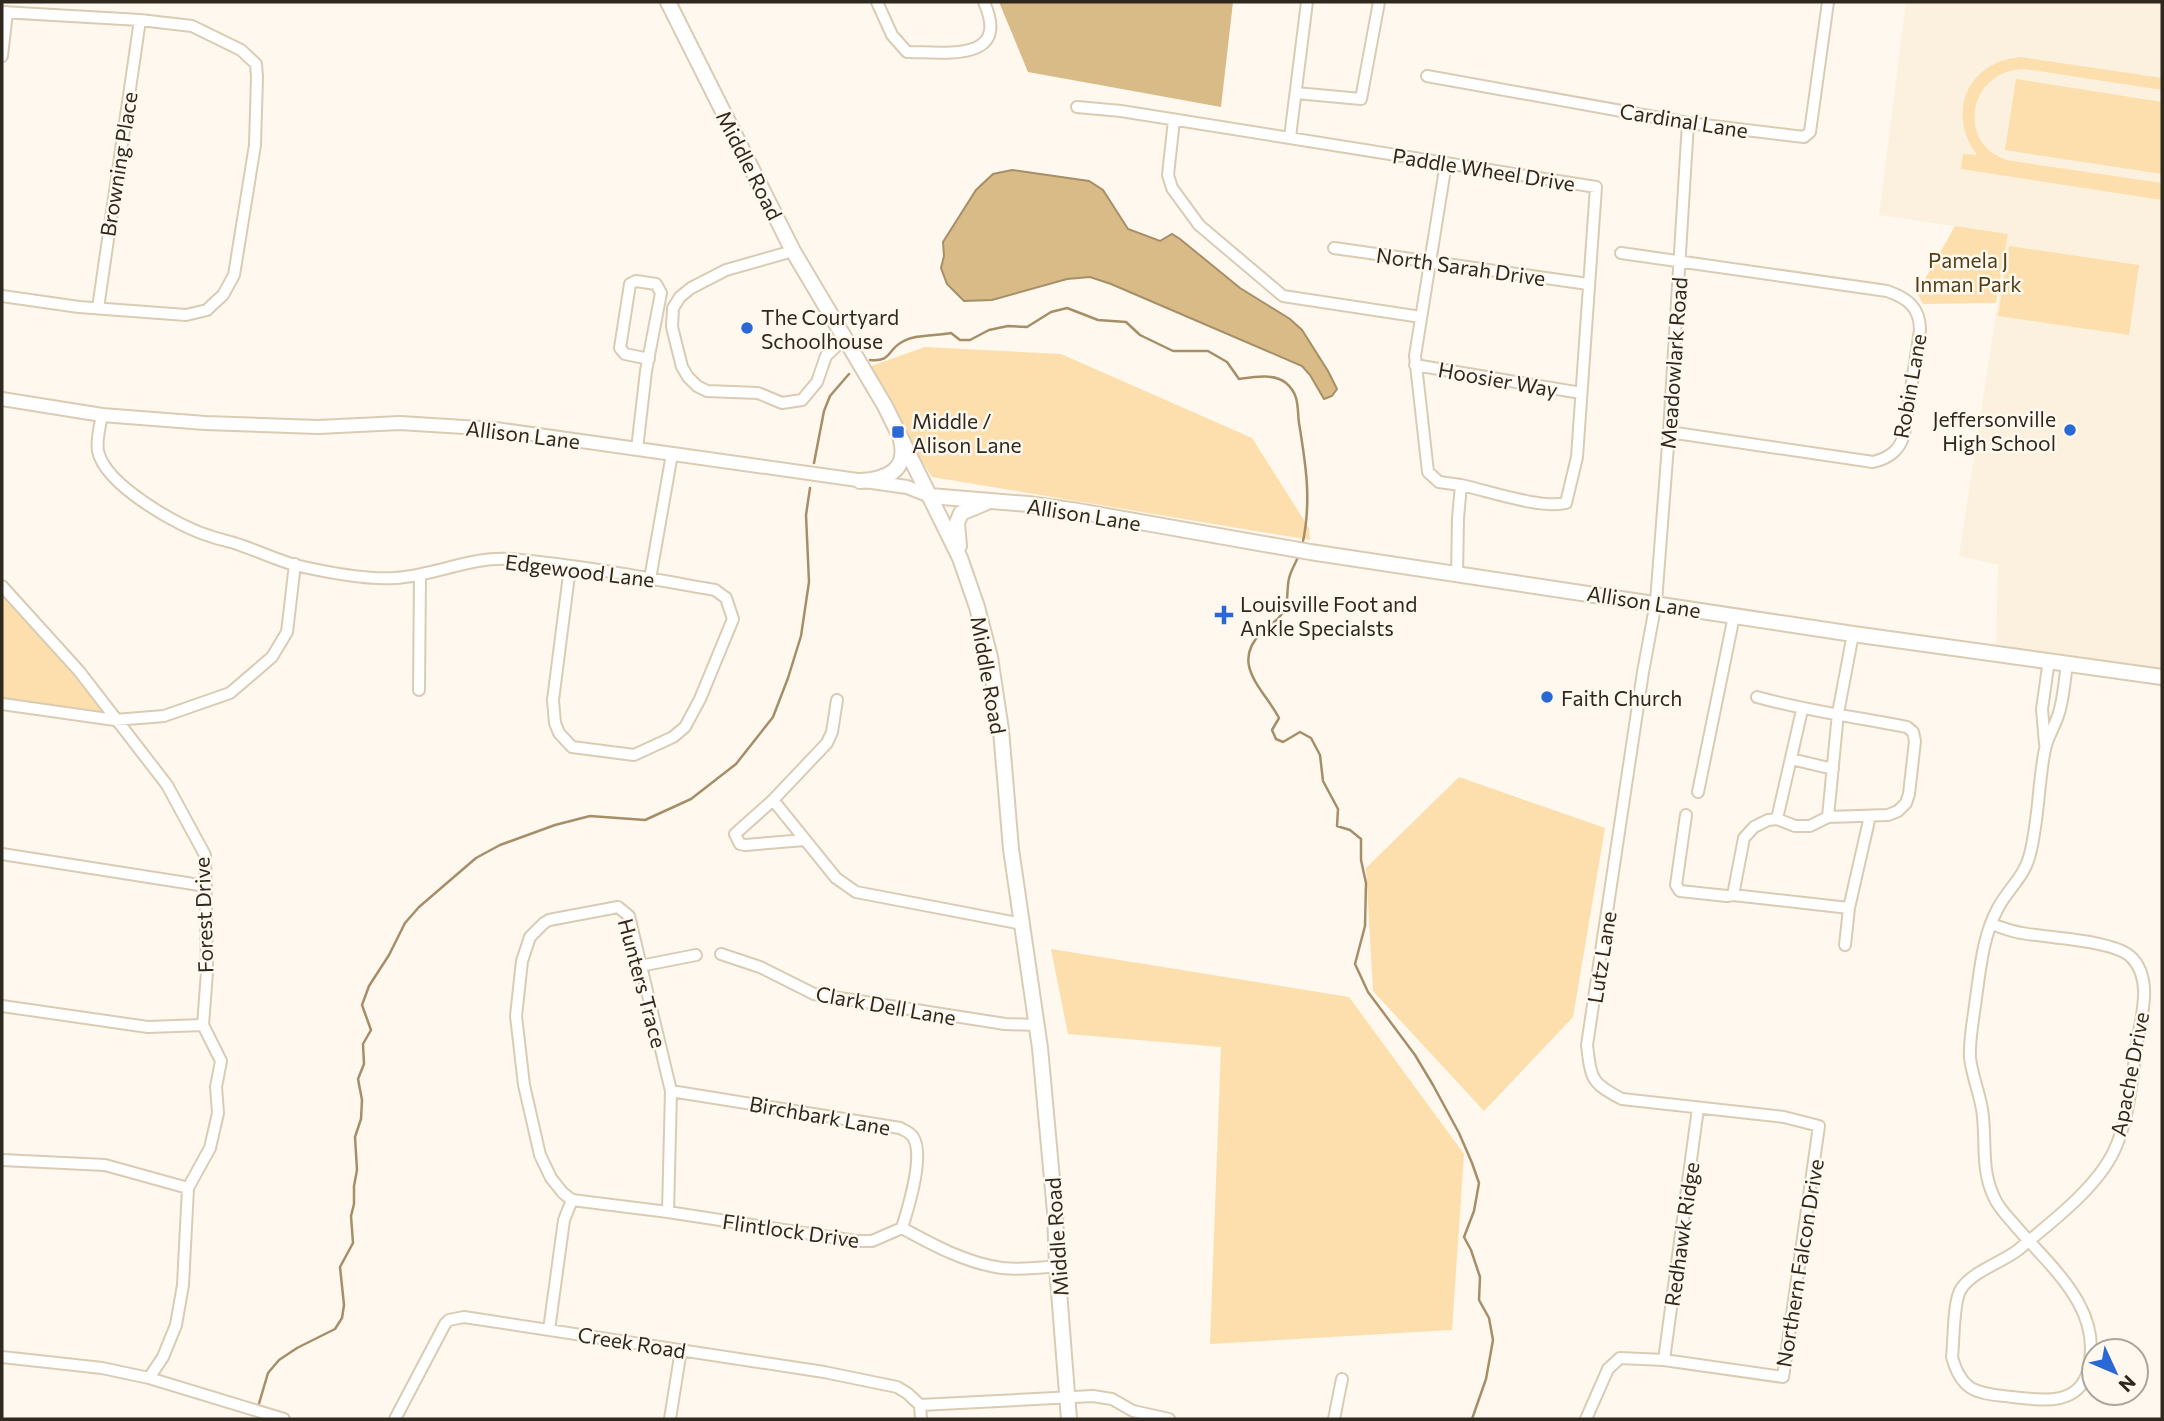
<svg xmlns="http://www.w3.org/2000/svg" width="2164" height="1421" font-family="Commissioner,sans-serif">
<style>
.built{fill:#fcf1de}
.green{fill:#fcdfac}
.forest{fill:#d9bb87}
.water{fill:#d9bb87;stroke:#a68f68;stroke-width:2}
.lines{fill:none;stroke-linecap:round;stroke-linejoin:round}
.stream{stroke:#a68f68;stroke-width:2.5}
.minor-casing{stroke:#daccb4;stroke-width:14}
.tertiary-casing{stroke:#daccb4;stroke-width:16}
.secondary-casing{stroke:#daccb4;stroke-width:18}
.minor{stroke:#fff;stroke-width:10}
.tertiary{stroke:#fff;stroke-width:12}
.secondary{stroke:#fff;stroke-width:14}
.poi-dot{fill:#2a68d5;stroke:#fef8ee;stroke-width:2.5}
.labels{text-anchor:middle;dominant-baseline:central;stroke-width:5;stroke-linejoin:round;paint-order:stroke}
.street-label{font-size:21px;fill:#2e281f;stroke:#fef8ee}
.park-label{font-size:21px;fill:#523d14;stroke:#fef8ee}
.poi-label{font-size:21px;fill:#2e281f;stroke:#fef8ee;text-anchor:start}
</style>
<rect width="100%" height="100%" fill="#fef8ee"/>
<path class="built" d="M 1906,2 L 2162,2 L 2162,676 L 1996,652 L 1998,565 L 1959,556 L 2008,234 L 1879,215 Z"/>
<path class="green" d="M 2020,57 L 2162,78 L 2162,90 L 2025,69 C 1966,69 1955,149 2012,161 L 2162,183 L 2162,200 L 1961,169 L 1963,154 L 1977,155 C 1946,113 1967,62 2020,57 Z
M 2016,79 L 2162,102 L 2162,174 L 2005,150 Z
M 1955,226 L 2008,234 L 1996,303 L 1923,304 L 1917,293 Z
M 2009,246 L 2139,265 L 2129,335 L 1998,316 Z
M 925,347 L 1061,354 L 1252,438 L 1309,528 L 1310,540 L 932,477 L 863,369 Z
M 2,590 L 115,720 L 2,704 Z
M 1459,777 L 1605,828 L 1573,1017 L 1484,1111 L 1373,991 L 1366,868 Z
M 1051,949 L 1349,997 L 1464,1154 L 1452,1330 L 1210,1344 L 1221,1047 L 1068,1034 Z"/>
<path class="forest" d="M 999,2 L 1233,2 L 1221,107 L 1028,72 Z"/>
<path class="water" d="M 1012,170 L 1089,181 L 1103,190 L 1128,229 L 1160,241 L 1172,234 L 1180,239 L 1240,288 L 1290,319 L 1302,330 L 1328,371 L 1337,389 L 1332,396 L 1324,399 L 1310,375 L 1302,366 L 1111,284 L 1090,277 L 1067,279 L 992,300 L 964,301 L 947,284 L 941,268 L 944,256 L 943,242 L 976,190 L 993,174 Z"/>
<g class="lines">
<path class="stream" d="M 870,360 C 892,362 887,350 902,342 C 915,334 936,336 951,333 L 960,340 L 970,340 L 989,330 L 1008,326 L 1027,327 L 1051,312 L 1067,308 L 1098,320 L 1126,322 L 1140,335 L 1173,351 L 1208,351 L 1227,362 L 1239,379 C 1253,377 1274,373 1286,383 C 1300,395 1297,408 1299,423 C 1306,465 1312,503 1302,546
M 814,463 L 824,411 L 830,396 L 849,374
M 1299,555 C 1296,562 1292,569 1290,575 C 1286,586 1289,598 1285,608 C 1281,619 1270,624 1262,632 C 1229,664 1264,689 1279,718 L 1272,730 L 1276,739 L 1283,742 L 1300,732 L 1311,738 L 1320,755 L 1323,781 L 1338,809 L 1337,826 L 1350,830 L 1361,839 L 1361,860 L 1366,883 L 1365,926 L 1355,964 L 1368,992 L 1415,1055 L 1433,1085 L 1459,1133 L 1472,1163 L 1479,1183 L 1474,1211 L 1464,1237 L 1471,1250 L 1480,1277 L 1479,1300 L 1489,1318 L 1493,1340 L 1486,1379 L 1472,1419
M 258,1407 L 268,1373 L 279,1360 L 297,1348 L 335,1329 L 342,1318 L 344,1305 L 340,1267 L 353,1243 L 351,1216 L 354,1204 L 354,1186 L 357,1170 L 355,1137 L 361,1119 L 362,1100 L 358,1079 L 364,1064 L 363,1044 L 371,1030 L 362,1005 L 369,986 L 389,955 L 405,923 L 419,907 L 476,858 L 500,845 L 555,825 L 590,816 L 645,820 L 691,799 L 736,764 L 773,717 L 788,678 L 801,636 L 809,582 L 806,515 L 810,488"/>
<g class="minor-casing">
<path id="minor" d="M 877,2 L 892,35 L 907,52 C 945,52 1011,63 984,2
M 2,12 L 140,20 L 192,26 L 241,50 L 256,64 L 257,77 L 255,145 L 234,275 L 223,295 L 212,305 L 207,310 L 186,315 L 79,307 L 2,296
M 2,56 L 7,12
M 1427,76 L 1688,123 L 1804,137 L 1810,132 L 1828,2
M 1296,93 L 1361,99 L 1379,2
M 1077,107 L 1121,111 L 1596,187 L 1577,457 L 1566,503 C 1540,509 1489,491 1461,485
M 1174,120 L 1168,175 L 1172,188 L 1199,225 L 1283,296 L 1421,317
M 1290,137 L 1307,2
M 1446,163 L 1415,356 L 1428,472 L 1439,482 L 1461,485 L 1458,518 L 1457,574
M 1334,248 L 1588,284
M 793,251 L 726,270 L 691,288 L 680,297 L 673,308 L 672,327 L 682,367 L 688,377 L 697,386 L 707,391 L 758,393 L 782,403 L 802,400 L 817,382 L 826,356 L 845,338
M 1621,253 L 1887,291 C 1907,298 1920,307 1920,330 L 1904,435 C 1899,451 1889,458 1873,462 L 1669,432
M 98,308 L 140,20
M 1415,365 L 1581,393
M 102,415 C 100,426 96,440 98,451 C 105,485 179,527 210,536 C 220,540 230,541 240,545 C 258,551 277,560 295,565 C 325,572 365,580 395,578 C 434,576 471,556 510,559 C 579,565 647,578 715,590 L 726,598 L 733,619 L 700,699 L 685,727 L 673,737 L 634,755 L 572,747 L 559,733 L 555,723 L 553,700 L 570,567
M 637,449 L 646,371 L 661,293 L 656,284 L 636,281 L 630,284 L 620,348 L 625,354 L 649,359
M 650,579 L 672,454
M 2,586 L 79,671 L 167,785 L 205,855 L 207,972 L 203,1025 L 221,1061 L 216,1087 L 218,1113 L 210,1148 L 188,1188 L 183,1285 L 176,1325 L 163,1357 L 149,1378
M 419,690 L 420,575
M 2,704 L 115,720 L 164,716 L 230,693 L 272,657 L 287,632 L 295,564
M 2045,744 L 2042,709 L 2049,660
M 1791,759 L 1833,769
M 1698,792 L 1734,616
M 773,800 L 836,878 L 856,892 L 1023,924
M 1686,815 L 1676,885 L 1680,891 L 1727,896 L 1733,895 L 1744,838 L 1754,827 L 1768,820 L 1777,819 L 1795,826 L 1810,826 L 1828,817 L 1888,815 L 1898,811 L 1906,803 L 1909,794 L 1915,741 L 1913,732 L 1907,727 C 1856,717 1806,711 1757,697
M 1828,817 L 1838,713 L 1853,634
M 1777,819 L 1802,710
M 805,840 L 745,845 L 740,844 L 735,834 L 773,800 L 827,743 L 832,732 L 837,700
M 2,854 L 206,886
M 1733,895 L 1849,908
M 1991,924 C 2001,927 2012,932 2022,933 C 2048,938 2111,940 2130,956 C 2152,976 2143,1011 2138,1037 C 2132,1074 2130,1117 2114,1151 C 2096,1189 2050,1223 2018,1250 C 2001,1263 1973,1271 1961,1289 C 1953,1301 1954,1340 1952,1357 C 1955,1368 1960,1381 1971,1388 C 1983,1395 1998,1395 2012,1397 C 2040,1400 2078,1407 2088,1371 C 2105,1308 2048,1265 2013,1223 C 2006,1215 1998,1207 1994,1197 C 1980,1168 1987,1140 1982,1109 C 1979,1092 1972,1075 1970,1058 C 1969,1040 1973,1022 1975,1005 C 1980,972 1982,937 1998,908 C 2008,889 2025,876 2030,854 C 2039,819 2038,783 2045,749 C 2048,735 2057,723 2060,709 C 2064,694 2065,678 2067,662
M 1845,945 L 1849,908 L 1870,816
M 721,954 L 760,967 L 814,994 L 1005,1024 L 1036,1025
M 640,966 L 696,955
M 2,1006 L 148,1027 L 203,1025
M 671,1091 L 900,1128 C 905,1131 910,1132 913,1137 C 925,1156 908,1208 902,1228
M 2,1160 L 105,1165 L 188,1188
M 668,1212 L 671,1091 L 629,916 L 618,907 L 549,920 L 544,923 L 530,937 L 522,961 L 516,1016 L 524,1085 L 540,1155 L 551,1178 L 563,1193 L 572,1200 L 668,1212 L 856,1241 L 872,1241 L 902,1228 C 933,1245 966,1263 1002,1268 C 1020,1270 1039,1268 1057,1266
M 549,1330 L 564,1220 L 572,1200
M 2,1357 L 102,1368 L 149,1378 L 284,1419
M 1664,1360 L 1698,1108
M 920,1405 L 1093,1396 L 1112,1399 L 1133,1411 L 1169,1419
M 920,1405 L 921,1419
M 395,1419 L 445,1324 L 449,1320 L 464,1317 L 824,1372 L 897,1387 L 907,1393 L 920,1405
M 670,1419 L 681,1350
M 1334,1419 L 1342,1379
M 1586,1419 L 1608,1369 L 1620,1358 L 1664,1360 L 1783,1377 L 1819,1126 L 1784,1117 L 1622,1099 C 1591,1083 1591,1079 1587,1045 L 1643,672 L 1656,602 L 1669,432 L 1688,123"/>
</g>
<g class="tertiary-casing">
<path id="tertiary" d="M 2,399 L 102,415 L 205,423 L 318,427 L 400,423 L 496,429 L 907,487 L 930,496"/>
</g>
<g class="secondary-casing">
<path id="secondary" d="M 668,2 L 793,251 L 885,406 L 960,558 L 977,607 L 990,657 L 1001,730 L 1011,849 L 1040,1048 L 1055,1212 L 1057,1266 L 1069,1419
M 860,481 C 885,480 909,471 901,440
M 930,496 L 1028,504 L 1078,511 L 1310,552 L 1853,634 L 2162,677
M 959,546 L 957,523 L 961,513 L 985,503"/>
</g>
<use href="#minor" class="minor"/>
<use href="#tertiary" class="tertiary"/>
<use href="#secondary" class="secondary"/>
</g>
<g class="poi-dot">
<circle cx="747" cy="328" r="7"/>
<circle cx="2070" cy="430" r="7"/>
<rect x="891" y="425" width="14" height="14" rx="3.5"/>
<path d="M1220.5 604.5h7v7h7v7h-7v7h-7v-7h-7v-7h7z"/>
<circle cx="1547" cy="697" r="7"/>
</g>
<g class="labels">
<g class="street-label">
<text transform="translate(1684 120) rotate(9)">Cardinal Lane</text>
<text transform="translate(118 164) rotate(-81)">Browning Place</text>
<text transform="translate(750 165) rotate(63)">Middle Road</text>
<text transform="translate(1484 169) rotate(9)">Paddle Wheel Drive</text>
<text transform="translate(1461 266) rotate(8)">North Sarah Drive</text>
<text transform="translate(1673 363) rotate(-86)">Meadowlark Road</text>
<text transform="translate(1498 379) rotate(10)">Hoosier Way</text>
<text transform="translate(1909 386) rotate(-80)">Robin Lane</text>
<text transform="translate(523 434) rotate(7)">Allison Lane</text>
<text transform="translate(1084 514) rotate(9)">Allison Lane</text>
<text transform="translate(580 570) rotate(7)">Edgewood Lane</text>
<text transform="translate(1644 601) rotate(9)">Allison Lane</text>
<text transform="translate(989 675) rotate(80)">Middle Road</text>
<text transform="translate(203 915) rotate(-92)">Forest Drive</text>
<text transform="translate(1601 957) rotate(-81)">Lutz Lane</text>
<text transform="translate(643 983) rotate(75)">Hunters Trace</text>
<text transform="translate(886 1005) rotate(10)">Clark Dell Lane</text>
<text transform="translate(2129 1074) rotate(-79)">Apache Drive</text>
<text transform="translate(820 1115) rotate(10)">Birchbark Lane</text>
<text transform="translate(791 1230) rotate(8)">Flintlock Drive</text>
<text transform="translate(1681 1234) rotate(-82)">Redhawk Ridge</text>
<text transform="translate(1056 1237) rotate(-94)">Middle Road</text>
<text transform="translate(1799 1263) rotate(-81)">Northern Falcon Drive</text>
<text transform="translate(632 1342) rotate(9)">Creek Road</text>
</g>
<g class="park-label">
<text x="1968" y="259">Pamela J<tspan x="1968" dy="24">Inman Park</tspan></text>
</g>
<g class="poi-label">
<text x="761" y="316">The Courtyard<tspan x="761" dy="24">Schoolhouse</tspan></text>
<text x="2056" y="418" text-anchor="end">Jeffersonville<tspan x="2056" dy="24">High School</tspan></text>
<text x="912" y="420">Middle /<tspan x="912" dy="24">Alison Lane</tspan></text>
<text x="1240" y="603">Louisville Foot and<tspan x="1240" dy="24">Ankle Specialsts</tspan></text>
<text x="1561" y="697">Faith Church</text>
</g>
</g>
<rect width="2164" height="1421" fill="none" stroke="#2e281f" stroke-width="7"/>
<g transform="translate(2115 1372) rotate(134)"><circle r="33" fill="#fef8ee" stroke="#aba59b" stroke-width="2"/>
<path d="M0-5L12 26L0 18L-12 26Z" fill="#2a68d5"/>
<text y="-10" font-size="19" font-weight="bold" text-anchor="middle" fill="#2e281f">N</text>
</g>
</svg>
